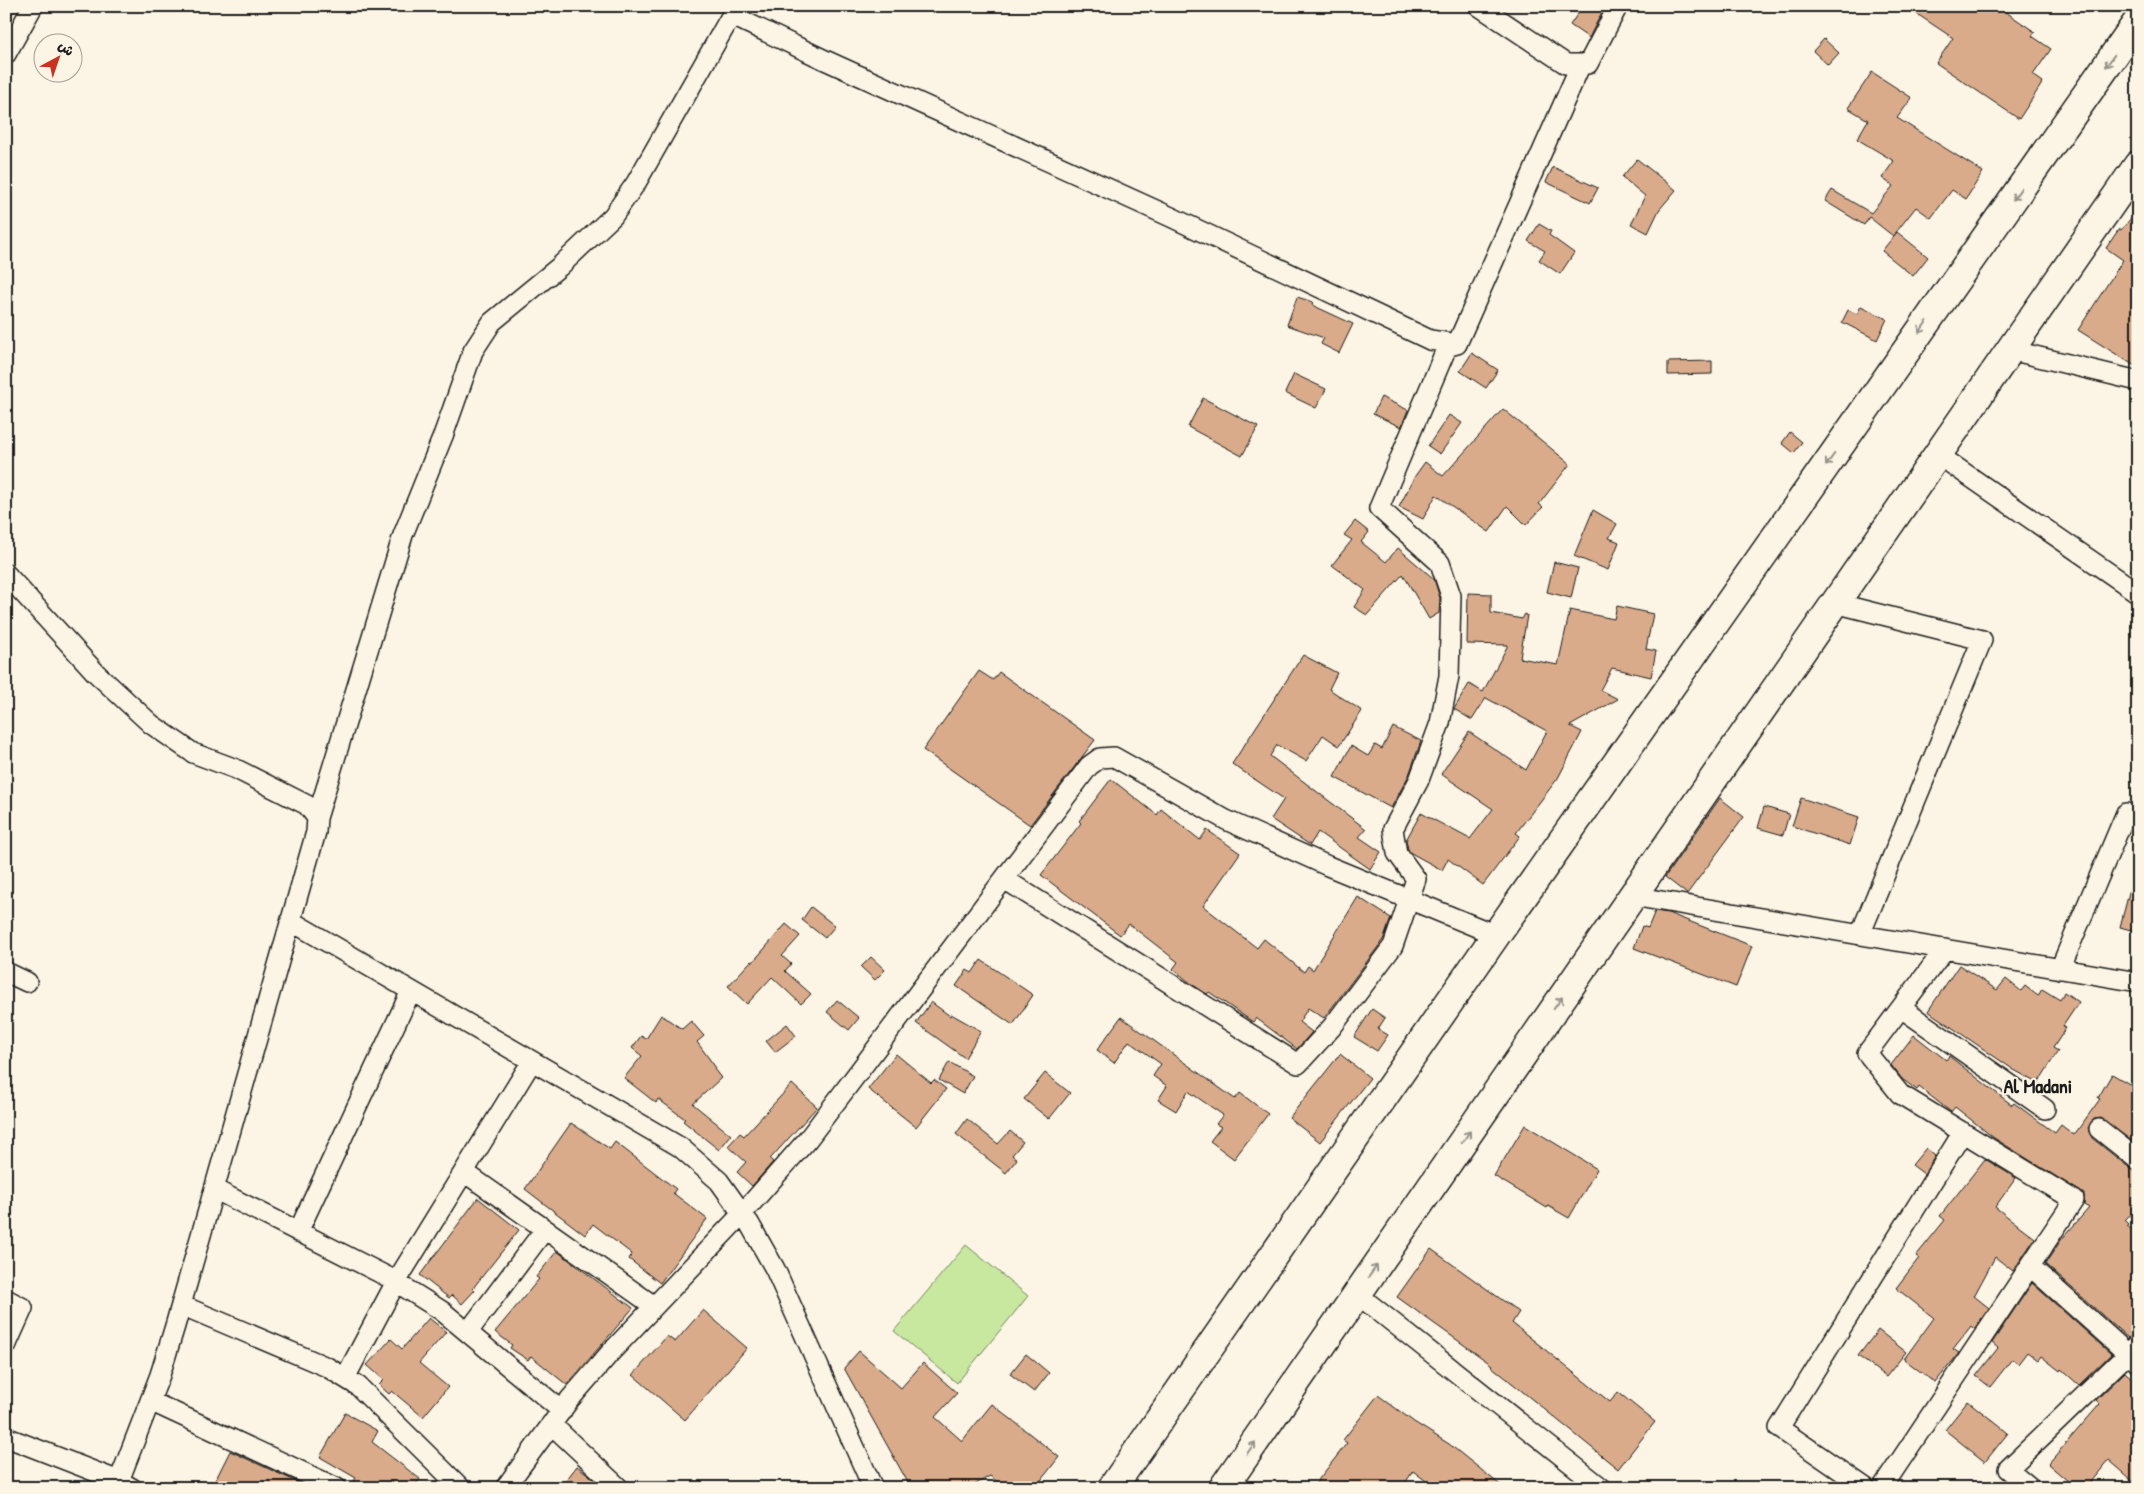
<svg xmlns="http://www.w3.org/2000/svg" width="2144" height="1494" font-family="'Patrick Hand','Playpen Sans Arabic',sans-serif">
<style>
.green{fill:#c8e8a0;stroke:#72825e}
.building{fill:#d9ab8b;stroke:#1c1c1c}
.lines{fill:none;stroke-linecap:round;stroke-linejoin:round}
.minor-casing{stroke:#1c1c1c;stroke-width:22}
.primary-casing{stroke:#1c1c1c;stroke-width:31}
.minor{stroke:#fcf5e5;stroke-width:19}
.primary{stroke:#fcf5e5;stroke-width:28}
.oneway{stroke:#97938b}
.labels{text-anchor:middle;dominant-baseline:central;stroke-width:4;stroke-linejoin:round;paint-order:stroke}
.neighbourhood-label{font-size:20px;font-weight:bold;fill:#1c1c1c;stroke:#fcf5e5}
</style>
<rect width="100%" height="100%" fill="#fcf5e5"/>
<filter id="ink" filterUnits="userSpaceOnUse"><feTurbulence type="fractalNoise" baseFrequency=".02" numOctaves="2"/><feDisplacementMap in="SourceGraphic" scale="10" xChannelSelector="R" yChannelSelector="G"/><feConvolveMatrix kernelMatrix="1 2 1 2 8 2 1 2 1" color-interpolation-filters="sRGB"/></filter>
<g filter="url(#ink)">
<path class="green" d="M 966,1245 L 1028,1296 L 957,1383 L 894,1331 Z"/>
<path class="building" d="M 1583,6 L 1605,6 L 1589,38 L 1570,25 Z
M 1905,6 L 1997,6 L 2035,32 L 2032,36 L 2051,49 L 2033,75 L 2043,82 L 2019,119 L 1936,63 L 1953,38 Z
M 1824,39 L 1839,53 L 1828,65 L 1813,51 Z
M 1872,72 L 1912,98 L 1897,118 L 1983,172 L 1966,199 L 1952,190 L 1931,218 L 1916,207 L 1893,236 L 1869,217 L 1864,225 L 1825,201 L 1832,190 L 1871,213 L 1893,186 L 1882,178 L 1894,161 L 1857,139 L 1868,120 L 1848,108 Z
M 1637,159 L 1676,190 L 1659,210 L 1648,233 L 1631,224 L 1645,196 L 1622,177 Z
M 1553,167 L 1598,188 L 1590,203 L 1546,182 Z
M 2138,210 L 2138,368 L 2078,330 L 2123,260 L 2106,248 L 2119,229 L 2121,230 Z
M 1539,224 L 1551,231 L 1549,235 L 1574,253 L 1560,274 L 1539,260 L 1545,251 L 1528,241 Z
M 1897,232 L 1928,257 L 1913,276 L 1882,251 Z
M 1297,297 L 1313,302 L 1312,305 L 1353,324 L 1339,353 L 1321,344 L 1324,338 L 1287,325 Z
M 1861,306 L 1887,319 L 1877,340 L 1842,322 L 1848,310 L 1857,314 Z
M 1472,353 L 1498,370 L 1486,388 L 1460,371 Z
M 1712,361 L 1712,374 L 1668,375 L 1668,362 Z
M 1294,374 L 1326,389 L 1316,408 L 1285,393 Z
M 1381,397 L 1408,410 L 1401,427 L 1373,414 Z
M 1203,398 L 1258,427 L 1242,456 L 1188,427 Z
M 1503,409 L 1570,464 L 1539,504 L 1543,507 L 1526,525 L 1507,506 L 1489,532 L 1436,495 L 1423,519 L 1399,507 L 1415,476 L 1425,462 L 1443,476 Z
M 1449,415 L 1462,423 L 1440,454 L 1428,446 Z
M 1790,432 L 1802,442 L 1794,453 L 1782,443 Z
M 1593,510 L 1617,524 L 1609,538 L 1619,542 L 1608,570 L 1574,556 Z
M 1355,521 L 1369,532 L 1361,542 L 1386,562 L 1398,548 L 1434,579 L 1440,598 L 1439,613 L 1429,619 L 1403,574 L 1367,615 L 1354,607 L 1365,590 L 1332,565 L 1352,540 L 1344,535 Z
M 1554,562 L 1578,568 L 1571,598 L 1547,592 Z
M 1468,593 L 1491,594 L 1491,613 L 1522,619 L 1525,614 L 1527,615 L 1520,658 L 1558,665 L 1570,610 L 1614,619 L 1617,606 L 1653,614 L 1646,649 L 1656,651 L 1651,677 L 1612,668 L 1600,690 L 1618,699 L 1570,726 L 1582,732 L 1558,778 L 1516,833 L 1520,836 L 1483,885 L 1448,859 L 1442,870 L 1411,853 L 1408,849 L 1406,840 L 1421,813 L 1470,839 L 1493,809 L 1441,774 L 1469,732 L 1526,770 L 1547,731 L 1486,698 L 1472,720 L 1454,709 L 1469,684 L 1483,692 L 1508,645 L 1467,644 Z
M 1303,655 L 1337,673 L 1329,689 L 1362,711 L 1339,746 L 1323,735 L 1306,761 L 1277,745 L 1270,756 L 1366,829 L 1359,837 L 1381,852 L 1370,869 L 1318,832 L 1310,845 L 1271,819 L 1284,799 L 1232,764 Z
M 979,671 L 993,680 L 999,672 L 1095,740 L 1030,825 L 923,750 Z
M 1393,727 L 1421,741 L 1409,775 L 1391,808 L 1334,777 L 1351,746 L 1368,756 L 1375,745 L 1382,749 Z
M 1111,779 L 1157,815 L 1161,809 L 1200,840 L 1207,830 L 1240,853 L 1203,906 L 1257,948 L 1264,939 L 1304,972 L 1308,966 L 1313,970 L 1358,897 L 1391,918 L 1384,938 L 1378,947 L 1324,1018 L 1308,1008 L 1299,1022 L 1312,1032 L 1297,1049 L 1256,1018 L 1253,1022 L 1209,992 L 1207,994 L 1193,985 L 1173,969 L 1178,962 L 1129,924 L 1120,935 L 1041,875 L 1081,823 L 1079,821 Z
M 1720,798 L 1744,817 L 1687,894 L 1665,877 Z
M 1801,798 L 1859,817 L 1850,845 L 1792,826 Z
M 1764,807 L 1789,814 L 1783,835 L 1758,828 Z
M 2133,877 L 2138,878 L 2138,932 L 2120,927 Z
M 811,907 L 835,926 L 825,938 L 802,920 Z
M 1655,911 L 1668,913 L 1752,946 L 1736,987 L 1634,948 L 1642,926 L 1648,928 Z
M 786,924 L 800,936 L 782,956 L 791,964 L 785,971 L 811,994 L 801,1004 L 772,977 L 747,1004 L 728,986 L 751,961 L 752,963 Z
M 871,957 L 885,970 L 875,980 L 861,967 Z
M 981,960 L 1033,995 L 1013,1025 L 956,986 L 967,970 L 972,973 Z
M 1959,965 L 1997,990 L 2006,979 L 2021,991 L 2025,986 L 2038,996 L 2042,989 L 2060,1000 L 2064,992 L 2079,1002 L 2063,1026 L 2066,1028 L 2053,1048 L 2058,1051 L 2038,1083 L 2014,1070 L 1928,1011 Z
M 837,1000 L 859,1018 L 849,1030 L 827,1012 Z
M 931,1002 L 950,1016 L 951,1014 L 981,1031 L 965,1058 L 916,1023 Z
M 1372,1009 L 1385,1018 L 1378,1029 L 1388,1035 L 1377,1051 L 1354,1037 Z
M 661,1015 L 682,1029 L 691,1021 L 704,1036 L 697,1042 L 716,1068 L 714,1069 L 721,1078 L 693,1104 L 731,1135 L 719,1150 L 683,1121 L 685,1119 L 658,1099 L 656,1103 L 624,1078 L 642,1056 L 632,1048 L 641,1036 L 646,1039 Z
M 1121,1017 L 1235,1099 L 1240,1093 L 1268,1114 L 1234,1159 L 1210,1141 L 1221,1127 L 1216,1124 L 1223,1115 L 1188,1091 L 1176,1111 L 1158,1100 L 1167,1086 L 1153,1076 L 1161,1064 L 1129,1041 L 1114,1063 L 1097,1050 Z
M 787,1024 L 796,1036 L 775,1052 L 766,1041 Z
M 1914,1035 L 1946,1060 L 1949,1056 L 2012,1105 L 2014,1103 L 2055,1133 L 2061,1125 L 2074,1135 L 2100,1099 L 2098,1098 L 2112,1074 L 2138,1089 L 2136,1144 L 2101,1118 L 2094,1119 L 2088,1128 L 2092,1138 L 2131,1169 L 2138,1172 L 2138,1206 L 2125,1220 L 2129,1224 L 2127,1226 L 2138,1234 L 2137,1333 L 2128,1338 L 2045,1264 L 2061,1240 L 2089,1208 L 2084,1205 L 2084,1194 L 1994,1138 L 1955,1107 L 1951,1112 L 1919,1087 L 1917,1090 L 1902,1079 L 1891,1065 Z
M 896,1054 L 931,1083 L 934,1080 L 946,1089 L 916,1127 L 868,1089 Z
M 1340,1054 L 1370,1078 L 1320,1142 L 1289,1118 Z
M 949,1062 L 973,1076 L 963,1094 L 939,1080 Z
M 1045,1073 L 1070,1093 L 1049,1119 L 1024,1099 Z
M 792,1084 L 817,1107 L 770,1159 L 773,1162 L 752,1186 L 737,1172 L 746,1162 L 728,1146 L 740,1133 L 744,1136 Z
M 967,1119 L 998,1144 L 1010,1131 L 1023,1142 L 1012,1155 L 1017,1159 L 1006,1173 L 956,1134 Z
M 571,1123 L 610,1149 L 615,1142 L 676,1189 L 673,1193 L 707,1219 L 660,1283 L 629,1259 L 632,1254 L 593,1224 L 585,1235 L 525,1189 Z
M 1525,1125 L 1597,1169 L 1569,1218 L 1548,1206 L 1547,1208 L 1494,1176 Z
M 1926,1148 L 1935,1156 L 1924,1174 L 1912,1165 Z
M 1985,1159 L 2016,1178 L 1995,1207 L 2035,1238 L 2013,1271 L 1995,1257 L 1974,1296 L 1989,1308 L 1974,1329 L 1971,1326 L 1953,1349 L 1959,1353 L 1935,1383 L 1904,1359 L 1934,1318 L 1896,1288 L 1919,1258 L 1916,1256 L 1945,1220 L 1940,1216 Z
M 478,1198 L 519,1230 L 473,1288 L 475,1290 L 462,1304 L 452,1295 L 449,1298 L 420,1275 Z
M 1431,1249 L 1519,1312 L 1512,1323 L 1610,1402 L 1618,1392 L 1655,1422 L 1618,1469 L 1491,1366 L 1492,1365 L 1397,1297 Z
M 557,1251 L 633,1308 L 567,1385 L 531,1356 L 528,1360 L 510,1348 L 512,1345 L 495,1332 L 539,1279 L 536,1277 Z
M 2032,1283 L 2111,1354 L 2079,1385 L 2061,1369 L 2060,1371 L 2041,1356 L 2038,1360 L 2027,1352 L 2018,1364 L 2012,1359 L 1990,1387 L 1976,1376 L 1998,1348 L 1992,1343 Z
M 703,1310 L 747,1348 L 685,1420 L 633,1375 L 667,1336 L 675,1342 Z
M 429,1318 L 446,1332 L 419,1363 L 448,1387 L 423,1417 L 392,1391 L 389,1394 L 379,1385 L 384,1380 L 367,1365 L 391,1339 L 402,1349 Z
M 1878,1330 L 1906,1352 L 1886,1377 L 1858,1356 Z
M 859,1351 L 901,1388 L 923,1363 L 957,1393 L 935,1417 L 962,1441 L 992,1404 L 1059,1457 L 1035,1488 L 1005,1488 L 990,1476 L 969,1488 L 911,1488 L 844,1368 Z
M 1026,1354 L 1049,1373 L 1034,1392 L 1010,1374 Z
M 2125,1372 L 2138,1384 L 2138,1485 L 2109,1460 L 2086,1488 L 2076,1488 L 2048,1464 L 2100,1404 L 2096,1400 Z
M 1378,1395 L 1414,1422 L 1449,1444 L 1504,1488 L 1435,1488 L 1413,1471 L 1402,1488 L 1312,1488 L 1347,1443 L 1343,1440 Z
M 1968,1401 L 2008,1433 L 1985,1462 L 1945,1430 Z
M 345,1413 L 378,1431 L 372,1442 L 420,1479 L 413,1488 L 361,1488 L 353,1482 L 356,1478 L 320,1457 Z
M 230,1451 L 310,1488 L 222,1488 L 214,1483 Z
M 577,1466 L 589,1475 L 602,1488 L 560,1488 Z"/>
<g class="lines">
<g class="minor-casing">
<path id="minor" d="M 736,6 L 735,9 L 741,20 L 825,60 L 1171,217 L 1430,340 L 1457,344 L 1581,64
M 1479,6 L 1566,64 L 1588,64 L 1618,6
M 6,54 L 33,6
M 2010,350 L 2138,381
M 1937,454 L 2138,593
M 6,574 L 96,673 L 151,724 L 193,753 L 236,769 L 307,805 L 317,818 L 316,832 L 175,1326 L 160,1375 L 119,1481 L 132,1488
M 1835,603 L 1982,640 L 1860,935
M 317,818 L 403,535 L 443,436 L 473,351 L 492,322 L 559,267 L 613,216 L 636,183 L 735,9 L 730,6
M 1004,879 L 1298,1064 L 1332,1027 L 1393,946 L 1416,879 L 1397,853 L 1393,829 L 1419,780 L 1440,723 L 1449,676 L 1451,596 L 1440,563 L 1379,508 L 1447,347 L 1457,344
M 1632,896 L 2138,982
M 291,921 L 680,1147 L 719,1181 L 749,1223 L 775,1269 L 873,1488
M 2060,969 L 2126,813 L 2138,816
M 6,972 L 27,982
M 1901,1008 L 2045,1109
M 2099,1129 L 2138,1160
M 464,1172 L 654,1306
M 214,1189 L 388,1277 L 442,1311 L 562,1411
M 298,1232 L 411,991
M 2030,1266 L 2138,1363
M 1357,1294 L 1602,1488
M 6,1299 L 23,1308 L 6,1346
M 181,1305 L 327,1367 L 358,1386 L 461,1488
M 468,1332 L 545,1229
M 345,1378 L 396,1282 L 532,1061
M 150,1401 L 337,1488
M 551,1424 L 619,1488
M 6,1437 L 119,1481 L 117,1488
M 505,1488 L 570,1399 L 610,1353 L 742,1214 L 808,1139 L 1089,766 L 1100,758 L 1114,757 L 1226,820 L 1328,866 L 1496,935
M 1866,1488 L 1779,1428 L 1963,1132
M 1882,1488 L 2074,1200 L 1900,1094 L 1867,1053 L 1945,949
M 2031,1488 L 2008,1469 L 2138,1344"/>
</g>
<g class="primary-casing">
<path id="primary" d="M 1112,1488 L 1496,935 L 2138,21
M 1223,1488 L 2138,165"/>
</g>
<use href="#minor" class="minor"/>
<use href="#primary" class="primary"/>
</g>
<defs><path id="oneway-shaft" d="M-6 0H5M1.5-3L5.5 0L1.5 3" fill="none" stroke-width="1.6" stroke-linecap="round" stroke-linejoin="round" transform="scale(1.25)"/></defs>
<g class="oneway">
<use href="#oneway-shaft" transform="translate(2110 61) rotate(125)"/>
<use href="#oneway-shaft" transform="translate(2017 194) rotate(125)"/>
<use href="#oneway-shaft" transform="translate(1923 327) rotate(125)"/>
<use href="#oneway-shaft" transform="translate(1830 460) rotate(125)"/>
<use href="#oneway-shaft" transform="translate(1558 1003) rotate(-55)"/>
<use href="#oneway-shaft" transform="translate(1466 1137) rotate(-55)"/>
<use href="#oneway-shaft" transform="translate(1373 1271) rotate(-55)"/>
<use href="#oneway-shaft" transform="translate(1251 1448) rotate(-55)"/>
</g>
</g>
<g class="labels">
<g class="neighbourhood-label">
<text x="2038" y="1085">Al Madani</text>
</g>
</g>
<rect width="2144" height="1494" fill="none" stroke="#fcf5e5" stroke-width="25"/>
<rect x="12" y="12" width="2119" height="1469" fill="none" stroke="#1c1c1c" stroke-width="2" filter="url(#ink)"/>
<g transform="translate(58 58) rotate(40)"><circle r="24" fill="#fcf5e5" stroke="#a29e95"/>
<path d="M0-4L9 19L0 12L-9 19Z" fill="#c8321e"/>
<text y="-8" font-size="14" font-weight="bold" text-anchor="middle" fill="#1c1c1c">ش</text>
</g>
</svg>
